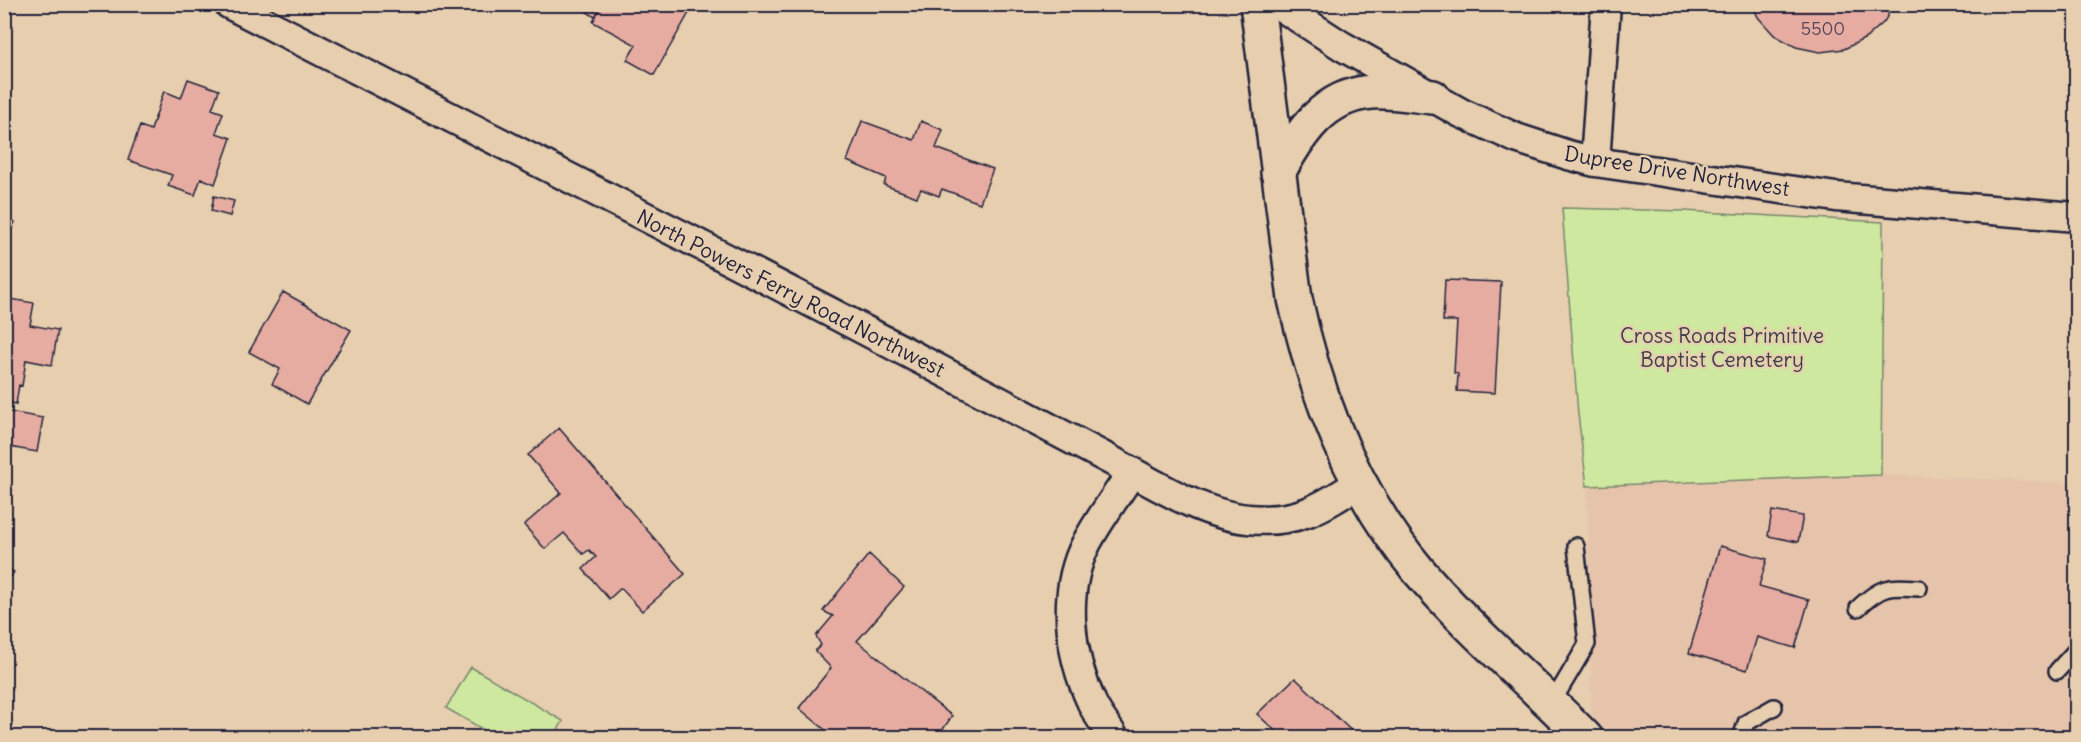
<svg xmlns="http://www.w3.org/2000/svg" width="2081" height="742" font-family="Delius,sans-serif">
<style>
.built{fill:#e6c4ab}
.green{fill:#cee99f;stroke:#78866d;stroke-width:1.5}
.building{fill:#e6aca2;stroke:#22223b;stroke-width:1.5}
.lines{fill:none;stroke-linecap:round;stroke-linejoin:round}
.lane-casing{stroke:#22223b;stroke-width:20}
.street-casing{stroke:#22223b;stroke-width:33}
.secondary-casing{stroke:#22223b;stroke-width:38}
.lane{stroke:#e6ceaf;stroke-width:15}
.street{stroke:#e6ceaf;stroke-width:28}
.secondary{stroke:#e6ceaf;stroke-width:33}
.labels{text-anchor:middle;dominant-baseline:central;stroke-width:4.5;stroke-linejoin:round;paint-order:stroke}
.number-label{font-size:18px;fill:#534455}
.street-label{font-size:21px;fill:#22223b;stroke:#e6ceaf}
.park-label{font-size:21px;fill:#3c404a;stroke:#e6ceaf}
</style>
<rect width="100%" height="100%" fill="#e6ceaf"/>
<filter id="ink" filterUnits="userSpaceOnUse"><feTurbulence type="fractalNoise" baseFrequency=".0167" numOctaves="2"/><feDisplacementMap in="SourceGraphic" scale="12" xChannelSelector="R" yChannelSelector="G"/><feConvolveMatrix kernelMatrix="1 2 1 2 8 2 1 2 1" color-interpolation-filters="sRGB"/></filter>
<g filter="url(#ink)">
<path class="built" d="M 1881,475 L 2076,483 L 2076,737 L 1592,737 L 1587,486 Z"/>
<path class="green" d="M 1562,208 L 1684,211 L 1883,222 L 1881,475 L 1587,486 L 1578,414 Z
M 471,667 L 563,721 L 554,737 L 496,737 L 446,708 Z"/>
<path class="building" d="M 585,4 L 602,4 L 595,17 L 587,12 L 590,7 Z
M 602,4 L 694,4 L 654,75 L 627,60 L 636,45 L 593,22 Z
M 1752,4 L 1894,4 L 1884,22 L 1866,38 L 1844,49 L 1820,52 L 1796,47 L 1774,35 L 1758,17 Z
M 188,79 L 219,90 L 212,109 L 223,113 L 216,133 L 231,138 L 215,184 L 201,178 L 195,195 L 168,186 L 172,175 L 128,160 L 140,126 L 151,130 L 164,91 L 181,98 Z
M 862,121 L 914,140 L 921,121 L 943,130 L 936,148 L 993,169 L 980,203 L 942,189 L 939,196 L 921,189 L 917,197 L 884,185 L 886,178 L 847,161 Z
M 214,196 L 234,201 L 230,216 L 211,211 Z
M 4,217 L 15,222 L 4,244 Z
M 1445,280 L 1501,282 L 1495,393 L 1457,391 L 1458,374 L 1454,373 L 1457,321 L 1443,321 Z
M 283,292 L 351,330 L 307,404 L 272,384 L 280,369 L 249,352 Z
M 4,298 L 34,303 L 30,325 L 58,330 L 52,365 L 26,360 L 22,386 L 19,385 L 16,404 L 6,402 L 4,410 Z
M 4,411 L 43,418 L 37,452 L 4,446 Z
M 559,428 L 685,574 L 642,611 L 621,588 L 609,599 L 583,569 L 596,557 L 589,550 L 583,554 L 564,533 L 545,549 L 524,525 L 561,493 L 528,455 Z
M 1772,511 L 1803,516 L 1798,542 L 1768,536 Z
M 1720,546 L 1767,559 L 1759,586 L 1809,600 L 1795,648 L 1757,637 L 1747,670 L 1689,653 Z
M 869,554 L 904,587 L 857,641 L 952,716 L 937,738 L 835,738 L 799,708 L 831,668 L 815,651 L 821,645 L 816,636 L 833,616 L 823,611 Z
M 4,567 L 14,572 L 4,587 Z
M 1295,678 L 1359,738 L 1283,738 L 1257,714 Z"/>
<g class="lines">
<g class="lane-casing">
<path id="lane" d="M 1858,608 C 1881,586 1888,586 1919,588
M 2057,671 L 2076,650
M 1552,703 L 1587,644 L 1576,546
M 1741,738 L 1746,723 L 1774,707"/>
</g>
<g class="street-casing">
<path id="street" d="M 229,4 C 462,124 697,241 929,364 C 991,397 1052,429 1114,462 C 1153,483 1203,515 1248,519 C 1296,524 1321,508 1359,483
M 1277,4 L 1342,46 L 1461,113 L 1516,138 L 1568,155 L 1595,162 L 1657,171 L 1836,197 L 2076,217
M 1595,162 L 1606,4
M 1114,738 C 1107,726 1097,715 1092,703 C 1069,654 1061,591 1087,542 C 1100,518 1117,495 1132,472"/>
</g>
<g class="secondary-casing">
<path id="secondary" d="M 1257,4 L 1295,299 C 1316,397 1353,492 1418,570 C 1469,630 1531,682 1586,738
M 1278,173 C 1299,134 1324,95 1372,92 C 1392,91 1413,95 1433,97"/>
</g>
<use href="#lane" class="lane"/>
<use href="#street" class="street"/>
<use href="#secondary" class="secondary"/>
</g>
</g>
<g class="labels">
<g class="number-label">
<text x="1823" y="28">5500</text>
</g>
<g class="street-label">
<text transform="translate(1677 171) rotate(9)">Dupree Drive Northwest</text>
<text transform="translate(791 293) rotate(27)">North Powers Ferry Road Northwest</text>
</g>
<g class="park-label">
<text x="1722" y="335">Cross Roads Primitive<tspan x="1722" dy="24">Baptist Cemetery</tspan></text>
</g>
</g>
<rect width="2081" height="742" fill="none" stroke="#e6ceaf" stroke-width="24"/>
<rect x="12" y="12" width="2057" height="718" fill="none" stroke="#22223b" stroke-width="2" filter="url(#ink)"/>
</svg>
